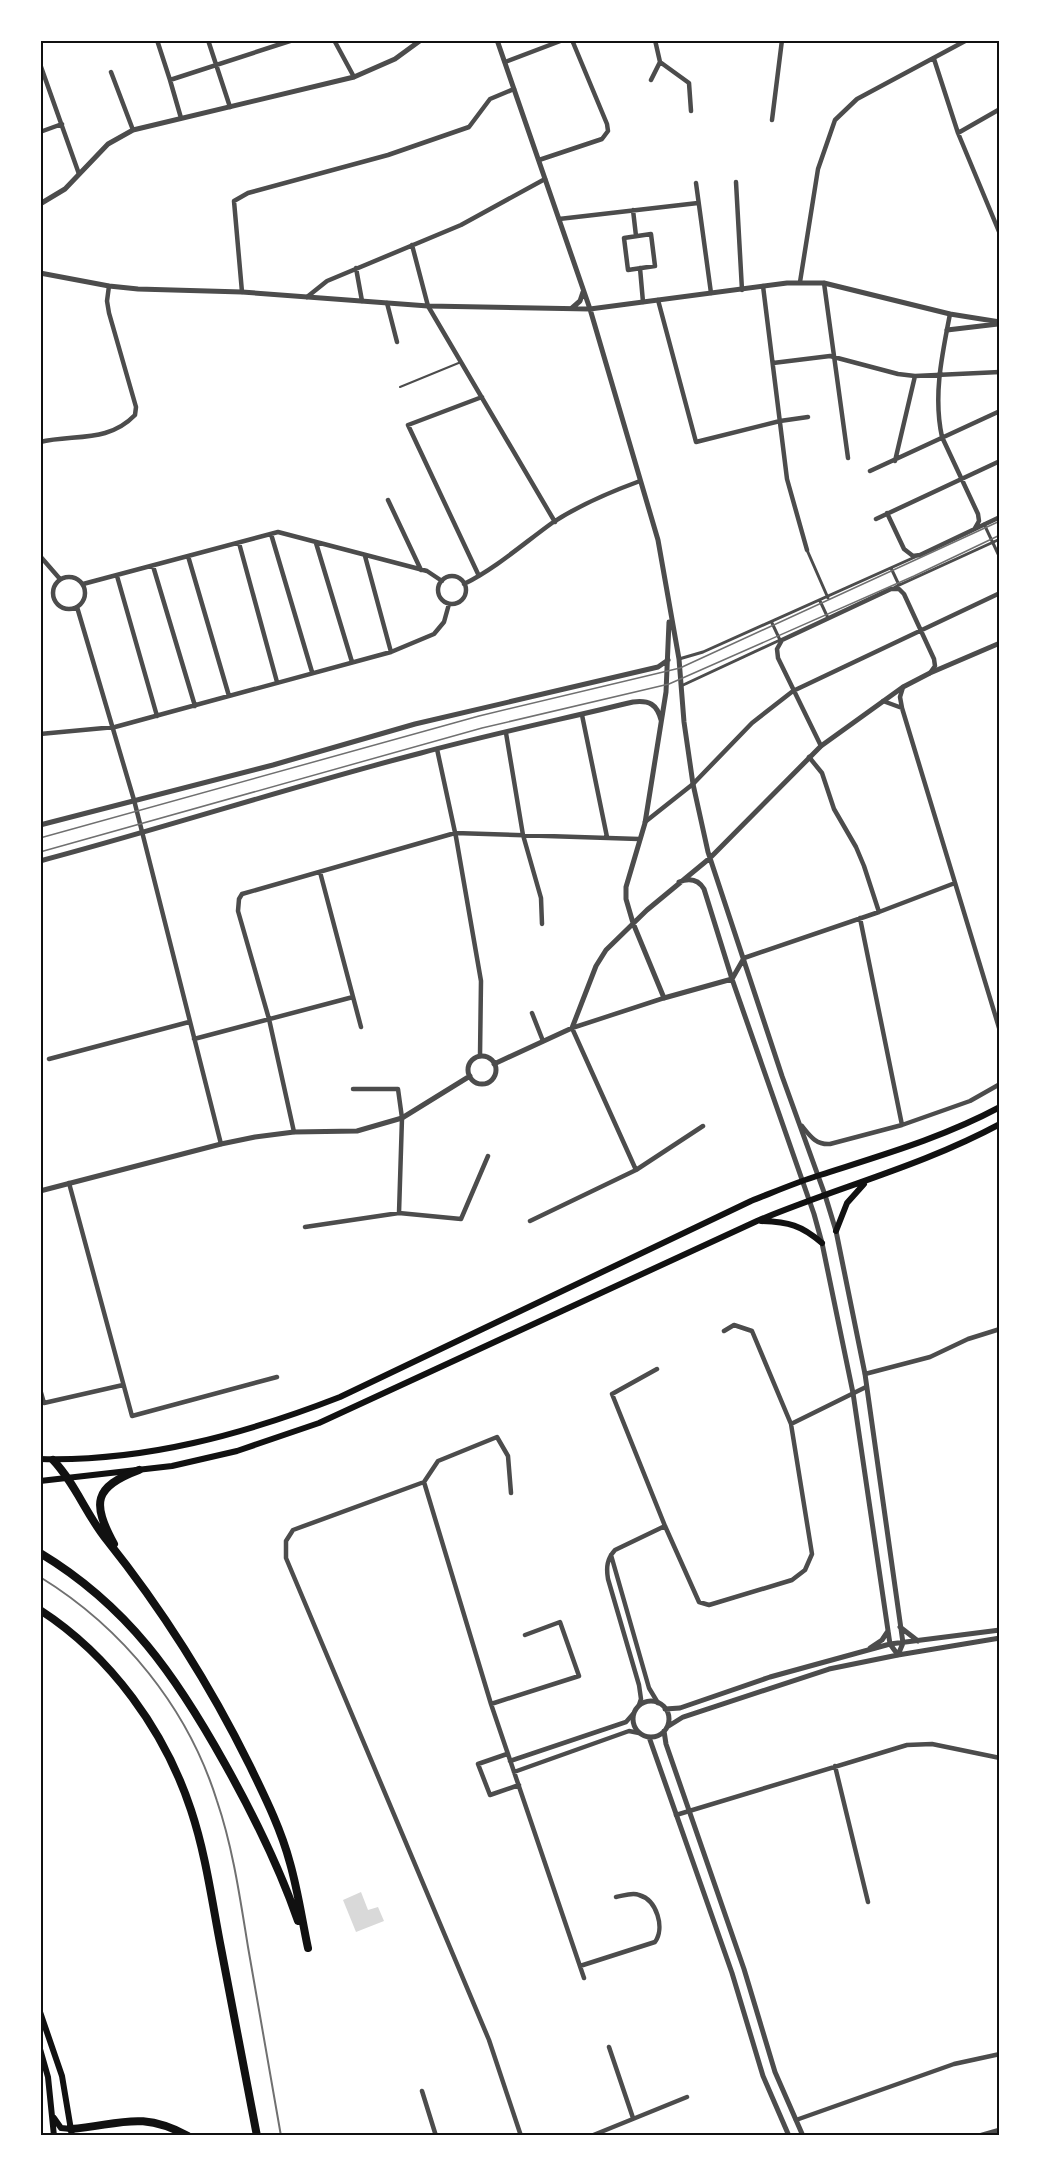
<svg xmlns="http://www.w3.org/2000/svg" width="1040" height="2176" font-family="Poppins,sans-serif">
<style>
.water{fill:#d9d9d9}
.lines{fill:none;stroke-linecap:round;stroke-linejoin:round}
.service{stroke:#4c4c4c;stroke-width:2}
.pedestrian{stroke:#4c4c4c;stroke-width:3}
.minor{stroke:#4c4c4c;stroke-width:4.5}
.tertiary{stroke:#4c4c4c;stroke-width:5}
.secondary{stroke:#111;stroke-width:6}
.motorway{stroke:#111;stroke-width:8}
.tram{stroke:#707070;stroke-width:1.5}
.rail{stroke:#707070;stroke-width:2}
.neatline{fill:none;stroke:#111;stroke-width:2}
</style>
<rect width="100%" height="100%" fill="#fff"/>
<path class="water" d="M 361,1892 L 368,1910 L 378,1907 L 384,1921 L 356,1932 L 343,1900 Z"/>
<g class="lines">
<path class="service" d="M 400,387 L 461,362"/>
<path class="pedestrian" d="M 984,524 L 1000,558
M 807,550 L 828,598
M 891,568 L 899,585
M 895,587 L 1000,539
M 820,601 L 828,618
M 772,623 L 780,640
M 679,659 L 703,652 L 915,557
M 681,686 L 780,640"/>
<path class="minor" d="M 157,40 L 170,80 L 181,118
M 208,40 L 230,107
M 334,40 L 354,77
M 934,59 L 958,133 L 1000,234
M 505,62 L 563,40
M 660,62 L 689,83 L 691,111
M 40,64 L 79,174
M 111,72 L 133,130
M 170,80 L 293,40
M 651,80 L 660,62 L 655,40
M 772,120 L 782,40
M 40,132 L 62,124
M 958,133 L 1000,109
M 539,160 L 602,139 L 608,131 L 607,124 L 572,40
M 736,182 L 742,290
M 696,183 L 711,293
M 633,210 L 636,236
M 559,219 L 698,203
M 651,234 L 655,266 L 628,270 L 624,238 Z
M 412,245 L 428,306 L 555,522
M 356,268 L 362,301
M 640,268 L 643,302
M 800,282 L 818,169 L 835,120 L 857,99 L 967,40
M 824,283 L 848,458
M 763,286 L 787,479 L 807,550
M 242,292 L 234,201 L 248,193 L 388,155 L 469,127 L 490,99 L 514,89
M 307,297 L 327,281 L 461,225 L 545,179
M 658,300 L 696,442 L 780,421 L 808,417
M 387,303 L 397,342
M 950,314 C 942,355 933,396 942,437 L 978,514 L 979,521 L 975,528
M 773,363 L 830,356 L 898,374 L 915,376 L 1000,372
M 40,442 C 75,434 108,443 135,415 L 136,407 L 109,313 L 107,301 L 109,286
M 895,461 L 915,376
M 870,471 L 1000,411
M 388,500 L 421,570
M 887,513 L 904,549 L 913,556 L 920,555 L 1000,517
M 876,519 L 1000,461
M 271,534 L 312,672
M 239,543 L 277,682
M 316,543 L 352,662
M 40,556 L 60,579
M 188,556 L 229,696
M 365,556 L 391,652
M 153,566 L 195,706
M 117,576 L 157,716
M 479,576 L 408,425 L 482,397
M438 590a14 14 0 1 1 28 0a14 14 0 1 1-28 0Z
M53 593a16 16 0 1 1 32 0a16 16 0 1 1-32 0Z
M 83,584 L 278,532 L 427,571 L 442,581
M 464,584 C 496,568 523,544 552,523 C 579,505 610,492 640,481
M 77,607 L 134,800 L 221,1144
M 903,687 L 900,697 L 902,708 L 1000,1031
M 883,701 L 902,708
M 582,715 L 607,837
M 506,733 L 523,835 L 541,898 L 542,924
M 40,734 L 115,727 L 391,652 L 434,634 L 444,622 L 449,604
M 821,746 L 778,658 L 777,649 L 782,640 L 891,589 L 899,589 L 904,594 L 934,659 L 935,666 L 930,673
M 437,749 L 456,837 L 481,981 L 480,1056
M 809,757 L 822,773 L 834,809 L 856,847 L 864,866 L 879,912
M 645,822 L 693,784 L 752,723 L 793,691 L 1000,593
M 320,872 L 361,1027
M 860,918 L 902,1125
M 744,958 L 879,912 L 955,883
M 532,1013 L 543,1041
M 194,1039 L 353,997
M 49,1059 L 189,1022
M 353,1089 L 398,1089 L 402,1118 L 399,1213
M 802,1126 C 810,1136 816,1145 830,1144 L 902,1125 L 970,1101 L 1000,1084
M 294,1132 L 269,1019 L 238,911 L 239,899 L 242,894 L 455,833 L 639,839
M 636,1170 L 572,1028 L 664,998
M 69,1183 L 132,1416 L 277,1377
M 530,1221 L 636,1170 L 703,1126
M 305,1227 L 399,1213 L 461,1219 L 488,1156
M 724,1331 L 734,1325 L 752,1331 L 791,1424
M 657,1369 L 612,1394 L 665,1526 L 699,1602 L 709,1605 L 792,1580 L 805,1570 L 812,1554 L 791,1424 L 866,1387
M 865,1374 L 930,1357 L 968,1339 L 1000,1329
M 40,1389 L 44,1403 L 123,1385
M 424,1482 L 293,1530 L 286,1541 L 286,1558 L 489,2040 L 521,2136
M 511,1493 L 508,1456 L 497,1437 L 438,1461 L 424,1482 L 491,1704 L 584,1978
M 611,1555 L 649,1688 L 658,1703
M 491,1704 L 579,1676 L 560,1622 L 525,1635
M 639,1705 L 641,1699 L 639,1685 L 608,1579 C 606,1567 607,1559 615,1550 L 665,1526
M 507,1754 L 478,1764 L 490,1795 L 519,1785
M 510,1761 L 626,1722 L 633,1714
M 835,1766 L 868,1902
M 514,1772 L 629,1731 L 639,1733
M 676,1815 L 907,1745 L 932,1744 L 1000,1758
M 580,1966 L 655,1942 C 665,1928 657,1900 639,1895 C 632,1892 623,1896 616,1897
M 609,2047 L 633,2118
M 422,2091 L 436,2136
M 796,2120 L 954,2064 L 1000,2054
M 591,2136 L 687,2097"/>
<path class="tertiary" d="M 497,40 L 590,309 L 658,540 L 679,659 L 684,722 L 693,784 L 708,852 L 782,1076 L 825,1195 L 836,1231 L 865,1374 L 903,1643 L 898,1655
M 40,204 L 65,189 L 108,144 L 133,130 L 354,77 L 395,59 L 421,40
M 40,273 L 109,286 L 138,289 L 242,292 L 428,306 L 590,309 L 787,283 L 824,283 L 950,314 L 1000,322
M 572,308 L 580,301 L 583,292
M 947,330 L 998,324
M 669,622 L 666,692 L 645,823 L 626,887 L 626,899 L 633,923 L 664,998 L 732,979 L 744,958
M 40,825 L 273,765 L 415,724 L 658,667 L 668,660
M 40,861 C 168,827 293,786 421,753 C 491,734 563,719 633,702 C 649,700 657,704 661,720
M 679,882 C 689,878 698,879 704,889 L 732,979 L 814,1214 L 822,1243 L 853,1393 L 890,1644 L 898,1655
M468 1070a14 14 0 1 1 28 0a14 14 0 1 1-28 0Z
M 494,1064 L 572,1028 L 596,966 L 606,950 L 647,910 L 710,858 L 821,746 L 903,687 L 930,673 L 1000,643
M 40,1191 L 221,1144 L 255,1137 L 294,1132 L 357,1131 L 402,1118 L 470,1076
M 900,1627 L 918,1641
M 870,1648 L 882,1640 L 888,1631
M633 1719a18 18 0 1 1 36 0a18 18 0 1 1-36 0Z
M 665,1709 L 680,1708 L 770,1677 L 890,1644 L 1000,1630
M 667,1727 L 683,1717 L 829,1669 L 898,1655 L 1000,1638
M 664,1731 L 666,1744 L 744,1969 L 775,2072 L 803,2136
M 649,1737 L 732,1973 L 763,2076 L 789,2136
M 979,2136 L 1000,2130"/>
<path class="secondary" d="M 761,1221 C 789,1222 801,1225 822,1243
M 836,1231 L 847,1203 L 864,1184
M 40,1459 C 144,1462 245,1434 340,1397 L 751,1201 C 774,1192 797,1182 820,1175 C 882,1155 942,1138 1000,1107
M 40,1481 L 172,1466 L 237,1451 L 319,1423 L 757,1221 C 838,1187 922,1166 1000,1124
M 40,2012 L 62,2076 L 72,2136
M 40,2049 L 48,2077 L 54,2136
M 54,2118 L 61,2128 L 71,2129"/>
<path class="motorway" d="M 53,1460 C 75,1483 86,1514 106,1539 C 162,1609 210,1685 250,1766 C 265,1797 281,1829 290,1863 C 298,1891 302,1920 308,1948
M 114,1544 C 92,1503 93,1487 139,1470
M 40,1553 C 128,1606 176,1676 225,1764 C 253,1814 279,1866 298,1921
M 40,1610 C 111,1656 165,1731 191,1810 C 206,1855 212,1902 221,1948 C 233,2010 245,2073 257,2136
M 71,2129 C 120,2125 140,2110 188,2136"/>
<path class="tram" d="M 40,838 L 479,716 L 680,668 L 1000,521
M 40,852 L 482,728 L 669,684 L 914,576 L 1000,535"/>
<path class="rail" d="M 40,1577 C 123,1628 188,1708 217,1801 C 233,1848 240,1898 248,1947 C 259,2010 270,2073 281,2136"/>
</g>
<rect width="1040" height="2176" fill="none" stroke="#ffffff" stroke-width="84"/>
<rect x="42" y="42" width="956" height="2092" class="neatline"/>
</svg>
